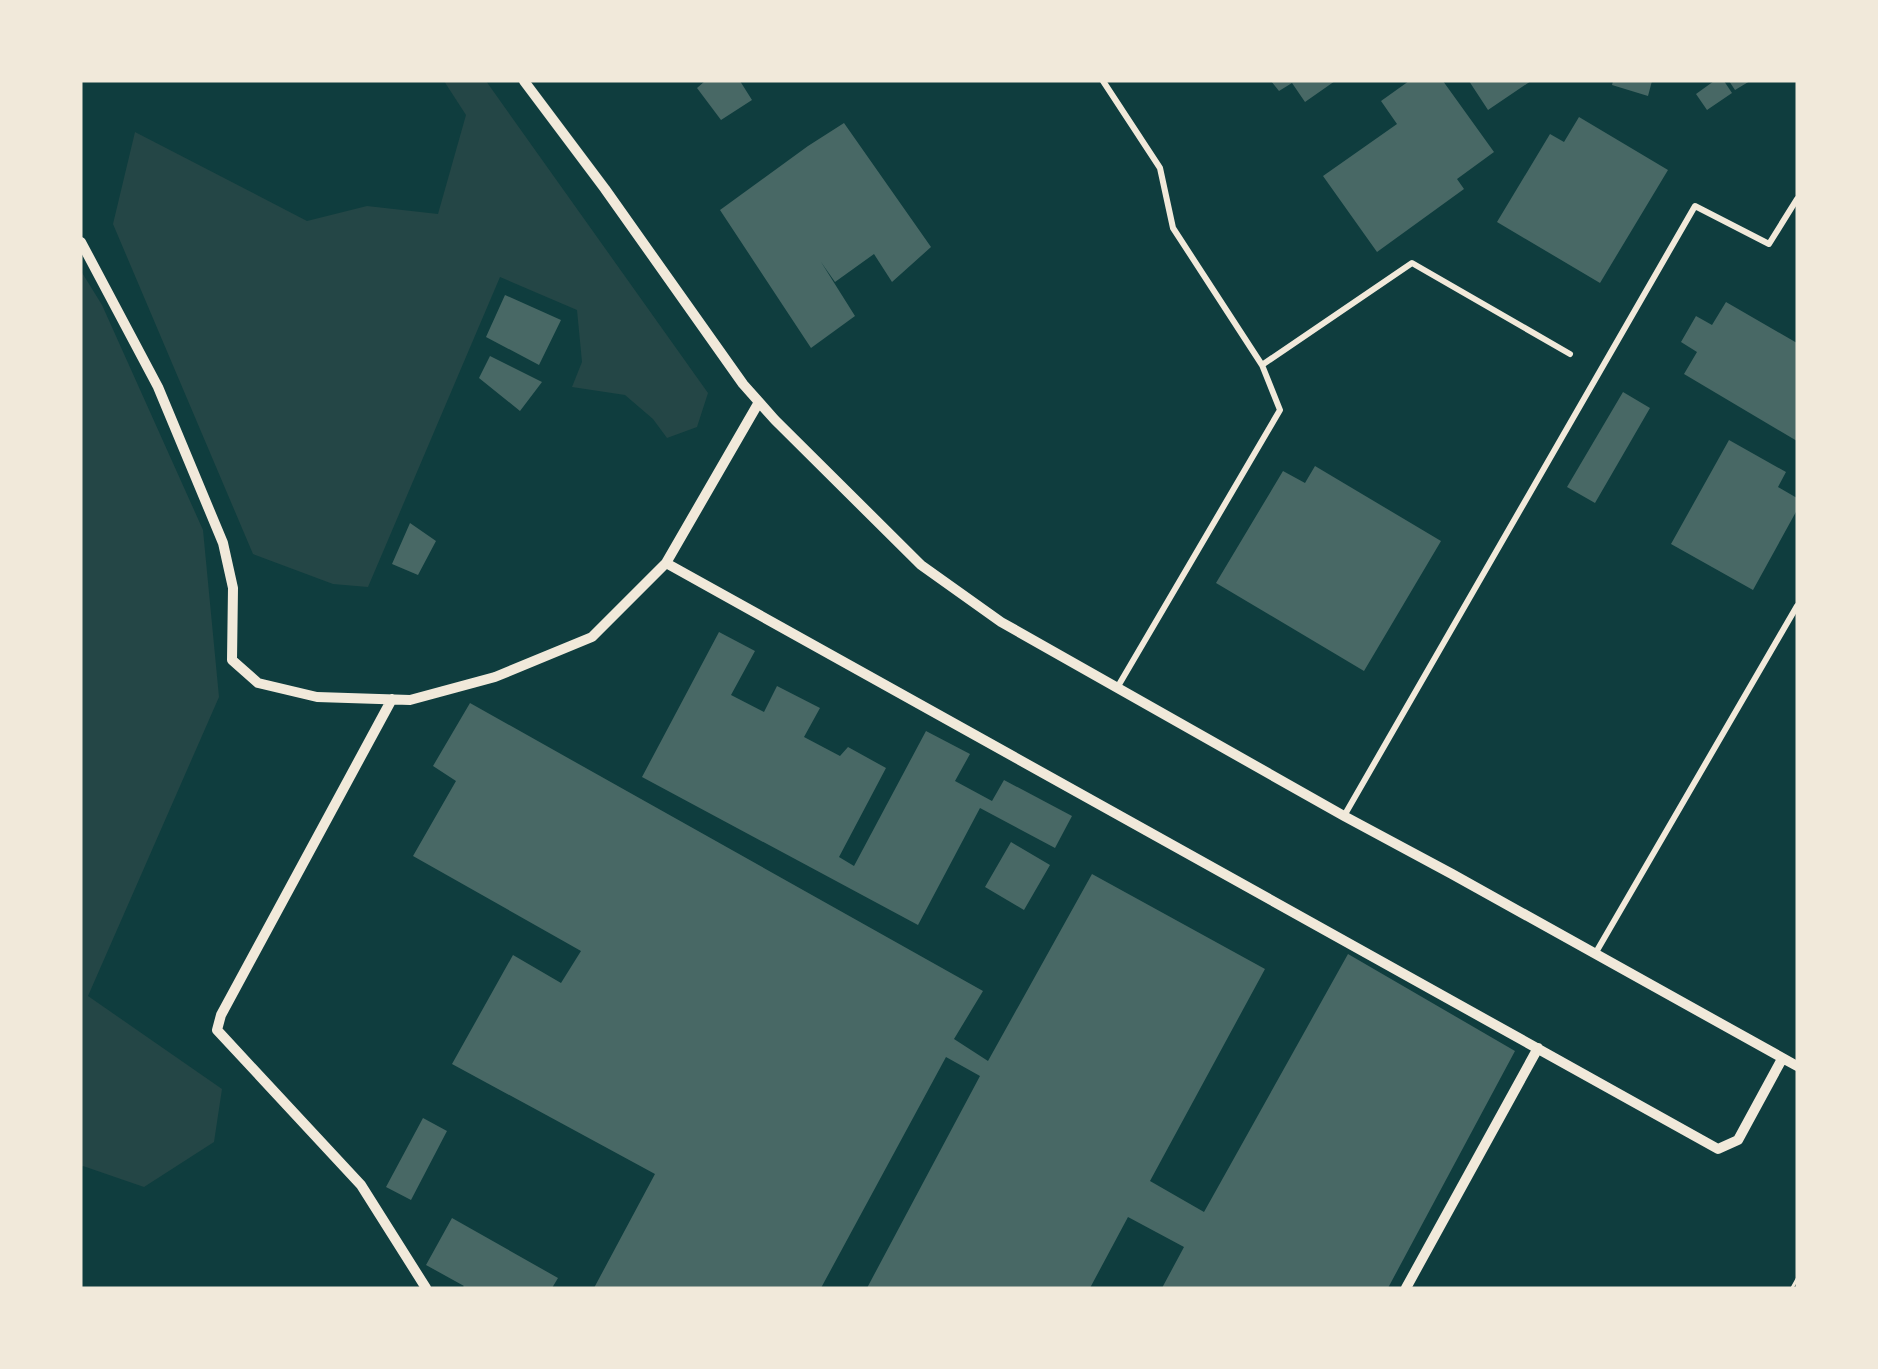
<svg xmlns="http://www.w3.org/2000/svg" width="1878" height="1369" font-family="'Asap Condensed',sans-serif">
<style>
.green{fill:#244646}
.building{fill:#486865}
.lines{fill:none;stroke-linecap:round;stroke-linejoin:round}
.path{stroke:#f1e9da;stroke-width:3}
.minor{stroke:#f1e9da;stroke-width:6}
.tertiary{stroke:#f1e9da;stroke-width:10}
</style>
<rect width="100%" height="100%" fill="#0f3d3e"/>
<path class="green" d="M 444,81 L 486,81 L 708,393 L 697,427 L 667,438 L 653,419 L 625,395 L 572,387 L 582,362 L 577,310 L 500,277 L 368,587 L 333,584 L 253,554 L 113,224 L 135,132 L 307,221 L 367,206 L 438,214 L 466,115 Z
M 81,271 L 102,305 L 203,530 L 219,697 L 88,996 L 222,1089 L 214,1142 L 144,1187 L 83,1166 L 81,1167 Z"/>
<path class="building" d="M 705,81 L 740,81 L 752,100 L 721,120 L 697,88 Z
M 1271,81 L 1335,81 L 1305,102 L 1292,83 L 1279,91 Z
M 1409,81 L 1443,81 L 1494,152 L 1457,179 L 1464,189 L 1377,252 L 1323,176 L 1397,124 L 1381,101 Z
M 1469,81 L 1531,81 L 1488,110 Z
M 1613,81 L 1652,81 L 1648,96 L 1612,85 Z
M 1714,81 L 1724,81 L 1732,93 L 1707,110 L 1696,94 Z
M 1729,81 L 1750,81 L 1735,90 Z
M 1579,117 L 1668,170 L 1600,283 L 1497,222 L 1550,134 L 1564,142 Z
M 844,123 L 931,247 L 892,282 L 874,254 L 835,282 L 821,262 L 855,316 L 811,348 L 720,210 L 808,146 Z
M 505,295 L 561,320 L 539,365 L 486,337 Z
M 1726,302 L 1797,343 L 1797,441 L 1684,374 L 1697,352 L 1681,342 L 1696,316 L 1712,325 Z
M 490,356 L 542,382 L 520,411 L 479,378 Z
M 1623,392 L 1650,408 L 1595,503 L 1567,487 Z
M 1729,440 L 1786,472 L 1778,487 L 1797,498 L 1797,510 L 1753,590 L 1671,544 Z
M 1315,466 L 1441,541 L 1364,671 L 1216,583 L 1283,471 L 1305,483 Z
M 410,523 L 436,541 L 418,575 L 392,564 Z
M 719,632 L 755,651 L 731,695 L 764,712 L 777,686 L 820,708 L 804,737 L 840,756 L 848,747 L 886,768 L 839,857 L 854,866 L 926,731 L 970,754 L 955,781 L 992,801 L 1004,780 L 1072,816 L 1055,848 L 980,808 L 918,925 L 642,777 Z
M 470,703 L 983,991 L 954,1039 L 988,1061 L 1092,874 L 1265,969 L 1150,1181 L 1204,1212 L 1348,954 L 1515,1051 L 1388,1288 L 1162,1288 L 1184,1247 L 1128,1217 L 1090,1288 L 867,1288 L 980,1076 L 946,1057 L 821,1288 L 594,1288 L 655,1174 L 452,1064 L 513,955 L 561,983 L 581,951 L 413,856 L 456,781 L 433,766 Z
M 1011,842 L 1050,865 L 1024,910 L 985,887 Z
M 423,1118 L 447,1131 L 411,1200 L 386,1187 Z
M 452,1218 L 558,1278 L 552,1288 L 462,1288 L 464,1286 L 426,1265 Z"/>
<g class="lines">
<path class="path" d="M 1792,1288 L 1797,1279"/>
<path class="minor" d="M 1103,81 L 1160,168 L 1173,228 L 1262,365 L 1280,410 L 1117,688
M 1262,365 L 1412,263 L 1570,354
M 1344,816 L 1695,206 L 1769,244 L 1797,199
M 1595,954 L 1797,606"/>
<path class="tertiary" d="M 524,81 L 605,189 L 743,384 L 775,420 L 921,565 L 1001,622 L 1344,816 L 1452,874 L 1797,1066
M 81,242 L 158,387 L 223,543 L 233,588 L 232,660 L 258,683 L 317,697 L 410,700 L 495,677 L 592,637 L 666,563 L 759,402
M 666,563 L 1718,1149 L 1738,1140 L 1782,1059
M 392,699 L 221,1015 L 217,1030 L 361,1185 L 426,1288
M 1406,1288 L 1538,1048"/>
</g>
<rect width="1878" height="1369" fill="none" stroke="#f1e9da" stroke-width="165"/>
</svg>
